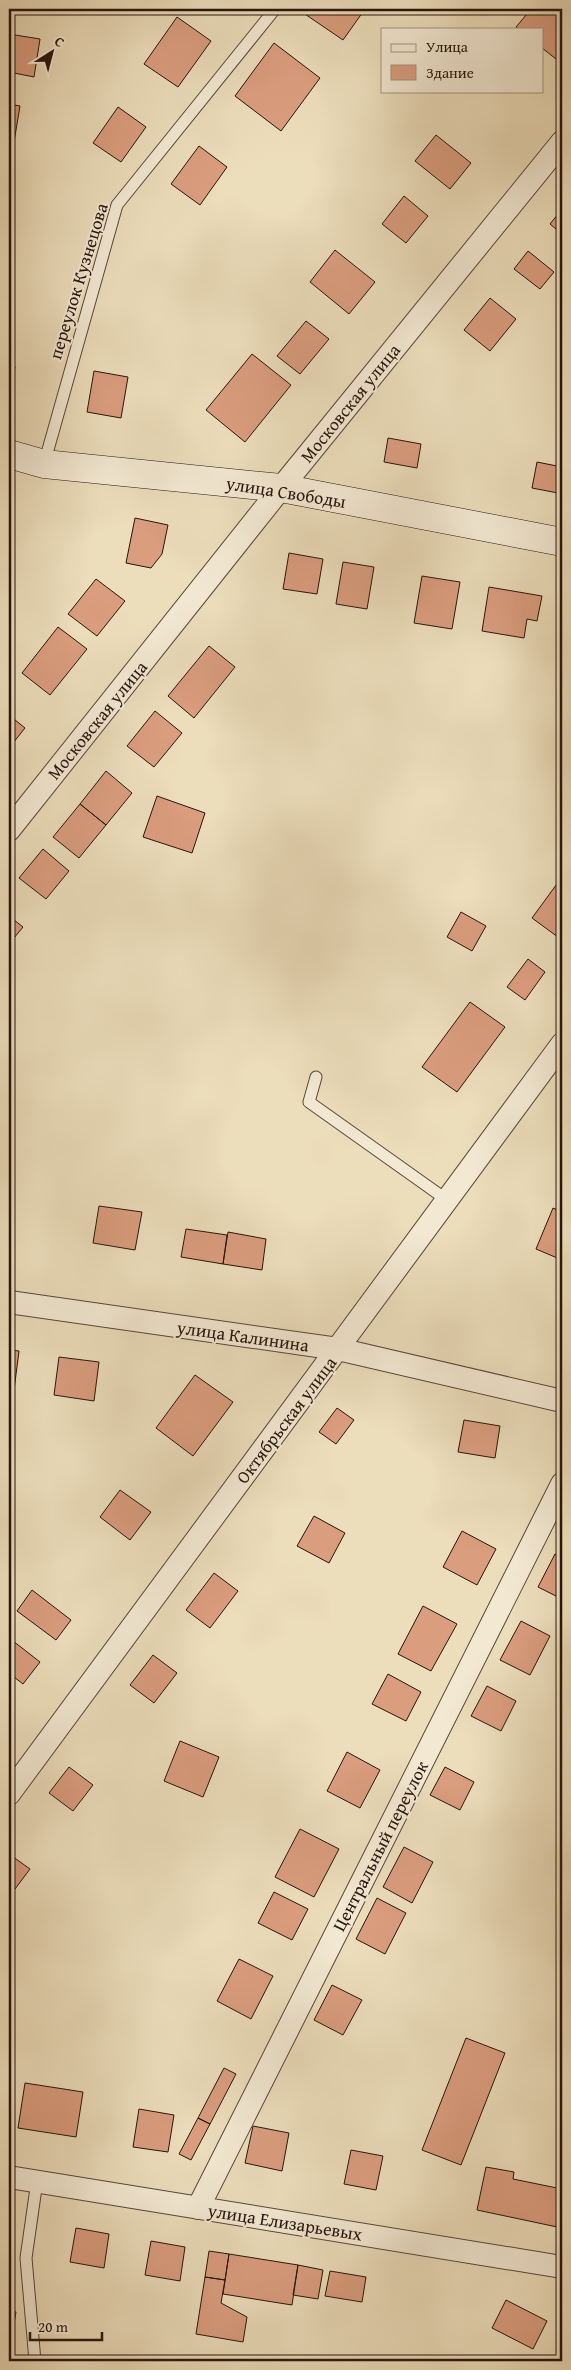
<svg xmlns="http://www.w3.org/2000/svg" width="571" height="2370" font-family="'Gentium Book Plus',serif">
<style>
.building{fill:#da9d7e;stroke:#27140c}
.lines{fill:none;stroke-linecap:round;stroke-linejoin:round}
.lane-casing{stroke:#584638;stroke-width:13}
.street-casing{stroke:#584638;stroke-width:24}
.secondary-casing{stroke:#27140c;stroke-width:29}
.lane{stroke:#f3e9d3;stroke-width:11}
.street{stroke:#f3e9d3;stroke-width:22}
.secondary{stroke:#f3e9d3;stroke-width:28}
.labels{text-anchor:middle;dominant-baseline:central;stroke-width:4;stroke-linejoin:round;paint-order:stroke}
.street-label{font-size:18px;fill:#27140c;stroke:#f3e9d3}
</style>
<rect width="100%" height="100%" fill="#ecddbb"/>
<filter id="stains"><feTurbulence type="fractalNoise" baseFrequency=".004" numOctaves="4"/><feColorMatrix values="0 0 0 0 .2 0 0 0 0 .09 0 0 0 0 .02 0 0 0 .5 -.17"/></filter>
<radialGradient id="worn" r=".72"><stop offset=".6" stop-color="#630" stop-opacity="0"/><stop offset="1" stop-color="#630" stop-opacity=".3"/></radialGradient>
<path class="building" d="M 300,9 L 365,9 L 343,40 L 299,10 Z
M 531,9 L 555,9 L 562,15 L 562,51 L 556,59 L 542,48 L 542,29 L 519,29 L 516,27 Z
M 177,17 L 211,41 L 178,87 L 144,64 Z
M 9,34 L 40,39 L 34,77 L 9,72 Z
M 274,43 L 320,78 L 281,131 L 235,96 Z
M 9,72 L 14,73 L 10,97 L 9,97 Z
M 9,104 L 20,106 L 14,142 L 9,141 Z
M 118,107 L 146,127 L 121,162 L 93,143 Z
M 436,135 L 471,163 L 450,189 L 415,161 Z
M 199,146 L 227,167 L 200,205 L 171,184 Z
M 404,196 L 428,216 L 406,243 L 382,224 Z
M 562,209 L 562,234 L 550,224 Z
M 335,250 L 375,282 L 349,314 L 310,282 Z
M 528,251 L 554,272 L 540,289 L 514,269 Z
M 490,298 L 516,319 L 490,351 L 464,330 Z
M 306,321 L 329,339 L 300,374 L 277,356 Z
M 252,354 L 291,385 L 245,442 L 206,410 Z
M 9,366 L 15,367 L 9,400 Z
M 94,371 L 128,377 L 121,418 L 87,412 Z
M 388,438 L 421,444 L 417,468 L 384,462 Z
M 537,462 L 562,467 L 558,493 L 532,488 Z
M 135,518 L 168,525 L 162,554 L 151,568 L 126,563 Z
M 289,553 L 323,559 L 317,594 L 283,589 Z
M 343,562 L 374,567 L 367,609 L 336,604 Z
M 422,576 L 460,582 L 452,629 L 414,623 Z
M 96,579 L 125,601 L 97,636 L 68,614 Z
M 489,587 L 542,596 L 537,621 L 527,619 L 524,638 L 482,631 Z
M 58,627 L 87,649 L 50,695 L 22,673 Z
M 209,646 L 235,667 L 194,718 L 168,696 Z
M 155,711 L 182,733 L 154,767 L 127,746 Z
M 9,715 L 25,728 L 9,748 Z
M 106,771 L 132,793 L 106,825 L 80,804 Z
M 157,796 L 205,813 L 192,853 L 143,837 Z
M 80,804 L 106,825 L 79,858 L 53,837 Z
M 43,849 L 69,871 L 46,899 L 19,878 Z
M 562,877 L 562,940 L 532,918 Z
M 461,912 L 486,926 L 472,951 L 447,937 Z
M 9,916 L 23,927 L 9,944 Z
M 528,959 L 545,972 L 525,1000 L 507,987 Z
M 470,1002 L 505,1027 L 457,1092 L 422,1067 Z
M 99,1206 L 142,1212 L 135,1250 L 93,1243 Z
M 553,1208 L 562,1212 L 562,1260 L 536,1249 Z
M 186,1229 L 227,1235 L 223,1264 L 181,1257 Z
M 228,1232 L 266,1239 L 262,1270 L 223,1264 Z
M 9,1350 L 19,1351 L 14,1390 L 9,1389 Z
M 59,1357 L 99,1362 L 94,1401 L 54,1395 Z
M 195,1375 L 233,1402 L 193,1456 L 156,1428 Z
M 337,1408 L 354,1420 L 336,1444 L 319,1432 Z
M 464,1420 L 500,1426 L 495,1458 L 458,1452 Z
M 120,1490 L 151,1512 L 130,1540 L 100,1517 Z
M 314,1516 L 345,1533 L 329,1563 L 297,1546 Z
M 462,1531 L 496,1549 L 477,1585 L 443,1567 Z
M 555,1554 L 562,1557 L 562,1599 L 538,1587 Z
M 214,1573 L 238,1591 L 210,1628 L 186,1610 Z
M 32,1590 L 71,1620 L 56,1640 L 17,1611 Z
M 423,1606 L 457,1624 L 431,1671 L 398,1654 Z
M 521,1621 L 550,1636 L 530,1675 L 500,1660 Z
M 13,1641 L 40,1662 L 23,1684 L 9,1673 L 9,1647 Z
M 153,1655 L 177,1673 L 154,1703 L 130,1685 Z
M 388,1674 L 421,1692 L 406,1721 L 372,1704 Z
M 487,1686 L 516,1701 L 501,1731 L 471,1716 Z
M 180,1741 L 219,1757 L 203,1797 L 164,1781 Z
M 347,1752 L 380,1770 L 360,1808 L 327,1791 Z
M 69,1767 L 93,1785 L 73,1811 L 49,1793 Z
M 445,1767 L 474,1782 L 460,1810 L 430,1795 Z
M 300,1829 L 339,1849 L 314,1897 L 275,1877 Z
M 404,1847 L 433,1862 L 412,1903 L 383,1887 Z
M 9,1854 L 30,1869 L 12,1893 L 9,1891 Z
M 274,1892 L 308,1909 L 292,1940 L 258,1923 Z
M 377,1898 L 406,1913 L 385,1954 L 356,1939 Z
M 239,1959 L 273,1976 L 251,2019 L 217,2001 Z
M 332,1985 L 362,2000 L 343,2035 L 314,2020 Z
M 466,2038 L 505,2053 L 461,2165 L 422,2150 Z
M 224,2068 L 236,2074 L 210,2124 L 198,2118 Z
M 25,2083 L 83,2092 L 76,2137 L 18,2128 Z
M 139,2109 L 174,2115 L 168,2152 L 133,2147 Z
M 198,2118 L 210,2124 L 191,2160 L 179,2154 Z
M 253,2126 L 289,2133 L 282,2171 L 245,2163 Z
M 351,2150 L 383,2156 L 376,2190 L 344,2184 Z
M 486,2167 L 514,2172 L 513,2179 L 557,2188 L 562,2177 L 562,2228 L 477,2210 Z
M 76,2228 L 109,2234 L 104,2268 L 70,2262 Z
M 151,2241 L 185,2247 L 180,2281 L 145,2275 Z
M 209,2251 L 229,2254 L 225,2280 L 205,2277 Z
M 229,2254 L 298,2265 L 292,2305 L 223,2294 Z
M 298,2265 L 323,2270 L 318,2299 L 293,2295 Z
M 330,2271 L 366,2277 L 362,2302 L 325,2296 Z
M 205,2277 L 225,2280 L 221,2303 L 247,2317 L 243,2342 L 196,2334 Z
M 506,2300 L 547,2321 L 533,2349 L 492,2328 Z
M 9,2311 L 16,2312 L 12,2335 L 9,2334 Z"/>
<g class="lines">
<g class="lane-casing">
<path id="lane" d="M 44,464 L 117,205 L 275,9
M 316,1077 L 309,1102 L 447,1200
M 35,2361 L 26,2258 L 37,2181"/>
</g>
<g class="street-casing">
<path id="street" d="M 9,830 L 281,488 L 562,142
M 9,1302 L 338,1349 L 562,1401
M 9,1794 L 562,1044
M 9,2177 L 562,2267
M 198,2208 L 562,1484"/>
</g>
<g class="secondary-casing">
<path id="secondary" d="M 9,454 L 44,464 L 281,488 L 562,542"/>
</g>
<use href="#lane" class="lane"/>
<use href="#street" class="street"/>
<use href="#secondary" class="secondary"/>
</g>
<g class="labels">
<g class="street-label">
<text transform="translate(78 281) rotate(-73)">переулок Кузнецова</text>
<text transform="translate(350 403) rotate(-51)">Московская улица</text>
<text transform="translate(286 492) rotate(9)">улица Свободы</text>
<text transform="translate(97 720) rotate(-51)">Московская улица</text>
<text transform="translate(243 1336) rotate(8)">улица Калинина</text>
<text transform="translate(286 1420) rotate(-53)">Октябрьская улица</text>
<text transform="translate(380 1846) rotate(-63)">Центральный переулок</text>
<text transform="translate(285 2222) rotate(9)">улица Елизарьевых</text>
</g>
</g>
<rect width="571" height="2370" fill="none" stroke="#ecddbb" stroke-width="30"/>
<rect x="10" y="10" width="551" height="2350" fill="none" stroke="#27140c" stroke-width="2.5"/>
<rect x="15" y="15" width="541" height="2340" fill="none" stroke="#27140c"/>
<rect x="381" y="28" width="162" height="65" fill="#f3e9d3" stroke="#a19483"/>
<rect x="391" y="44" width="25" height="8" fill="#f3e9d3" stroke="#a19483"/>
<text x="426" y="52" font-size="15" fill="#27140c">Улица</text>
<rect x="391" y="65" width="25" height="15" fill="#da9d7e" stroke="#a19483"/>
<text x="426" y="78" font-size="15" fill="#27140c">Здание</text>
<g transform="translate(52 52) rotate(36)" stroke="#f3e9d3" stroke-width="4" paint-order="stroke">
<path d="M0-4L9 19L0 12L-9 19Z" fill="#27140c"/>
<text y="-8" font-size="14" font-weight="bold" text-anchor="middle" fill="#27140c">С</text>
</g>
<path d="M30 2332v8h72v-8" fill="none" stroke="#27140c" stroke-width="2.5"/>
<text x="38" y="2332" font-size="15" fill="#27140c" stroke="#f3e9d3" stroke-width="4" paint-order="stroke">20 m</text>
<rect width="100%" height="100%" filter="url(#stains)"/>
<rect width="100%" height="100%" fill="url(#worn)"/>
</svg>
